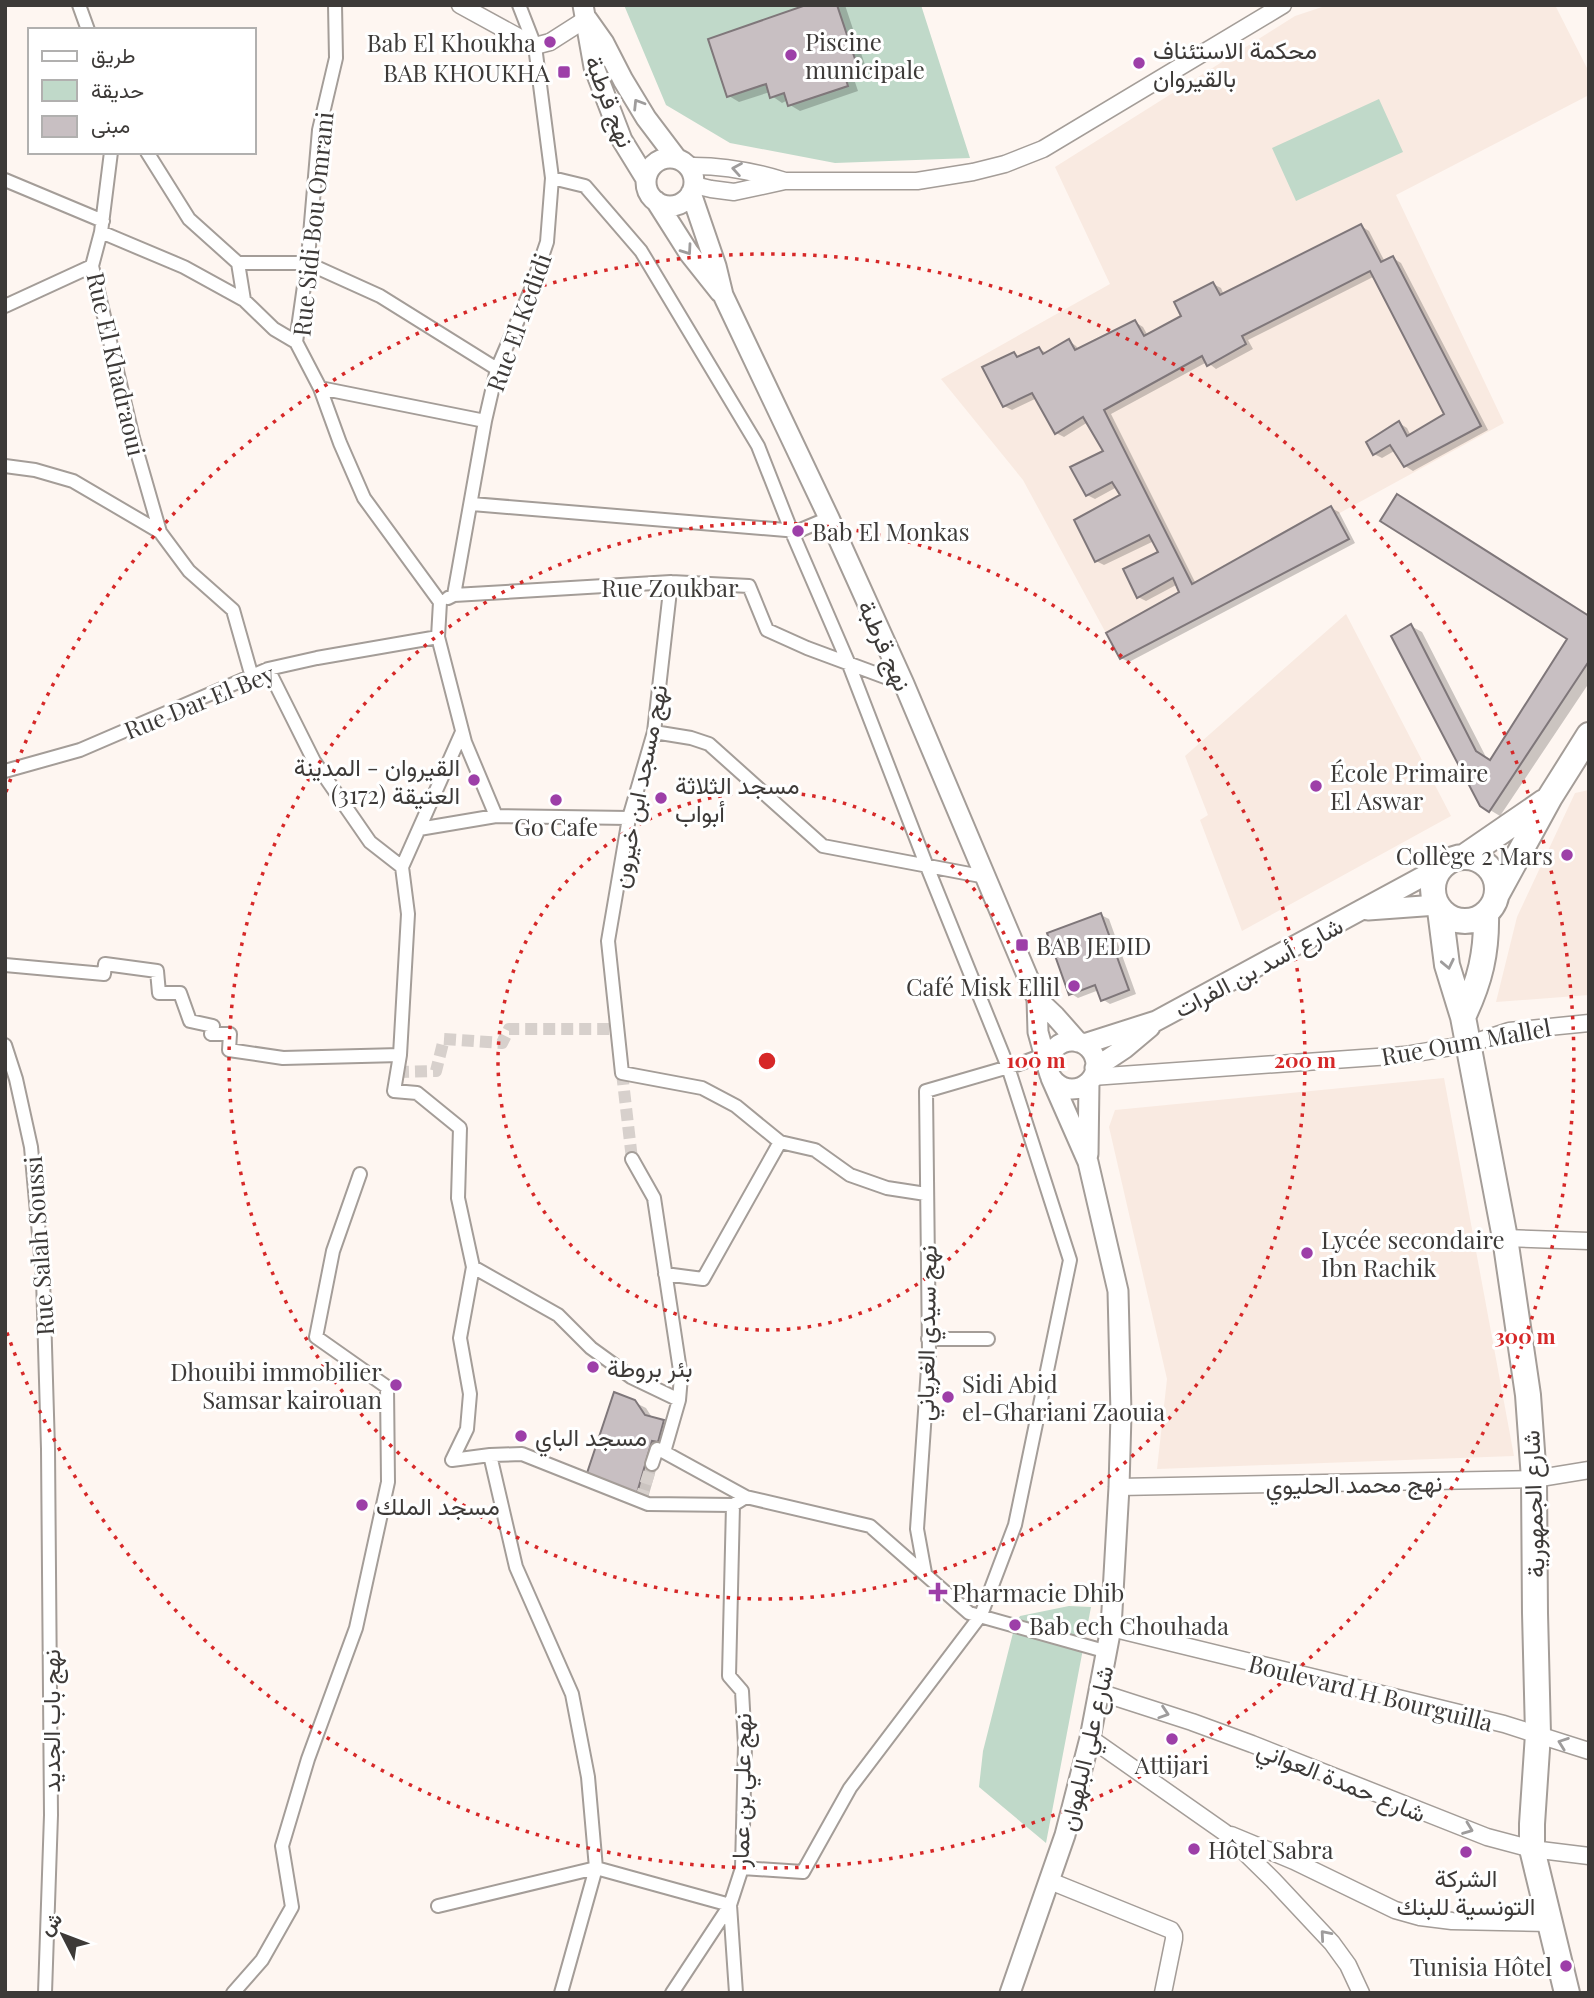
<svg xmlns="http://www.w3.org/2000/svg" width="1594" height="1998" font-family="'Playfair Display',Vazirmatn,serif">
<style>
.built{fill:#f9eae1}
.green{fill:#c0d9c9}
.shadow{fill:#0003}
.building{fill:#c8bfc2;stroke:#7f777a;stroke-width:2}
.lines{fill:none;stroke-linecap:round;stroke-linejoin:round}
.pedestrian-tunnel{stroke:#d7d0cc;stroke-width:12;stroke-dasharray:12 6;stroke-linecap:butt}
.pedestrian-casing{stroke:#a49d98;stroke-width:16}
.minor-casing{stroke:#a49d98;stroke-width:19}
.tertiary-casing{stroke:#a49d98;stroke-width:23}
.primary-casing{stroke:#a49d98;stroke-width:28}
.pedestrian{stroke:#fff;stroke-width:12}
.minor{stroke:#fff;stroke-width:16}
.tertiary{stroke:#fff;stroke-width:19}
.primary{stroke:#fff;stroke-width:24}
.oneway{stroke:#9e9c9c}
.ring{fill:none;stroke:#d62828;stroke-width:3.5;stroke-dasharray:3.5 7}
.poi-dot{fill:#9d3fa8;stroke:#fff;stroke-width:2.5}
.labels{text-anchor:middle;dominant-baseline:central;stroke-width:6;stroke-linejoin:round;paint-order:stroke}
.poi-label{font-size:24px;fill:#3d3a38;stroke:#fff;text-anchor:start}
.street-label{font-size:24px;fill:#3d3a38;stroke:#fff}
.centre{fill:#d62828;stroke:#fff;stroke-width:3.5}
.ring-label{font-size:21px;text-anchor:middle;font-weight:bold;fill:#d62828;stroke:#fff;stroke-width:6;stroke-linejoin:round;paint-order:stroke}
</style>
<rect width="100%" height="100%" fill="#fef6f1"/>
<path class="built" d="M 1328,5 L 1555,5 L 1589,72 L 1589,95 L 1396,195 L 1504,423 L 1336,515 L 1349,539 L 1120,659 L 1023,480 L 941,379 L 1110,284 L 1055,167 L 1295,16 Z
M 1346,614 L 1451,816 L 1242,931 L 1200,820 L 1208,815 L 1185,756 Z
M 1589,790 L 1589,995 L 1496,1002 L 1517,917 L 1575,793 Z
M 1444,1078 L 1514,1456 L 1157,1469 L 1167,1379 L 1109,1127 L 1115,1110 Z"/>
<path class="green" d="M 624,5 L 921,5 L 970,158 L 835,163 L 730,143 L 666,105 Z
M 1379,99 L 1403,152 L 1296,201 L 1272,148 Z
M 1069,1606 L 1091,1607 L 1046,1843 L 979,1787 L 983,1751 L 1015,1625 L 1020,1616 Z"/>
<path class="shadow" d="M 812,5 L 845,5 L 867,71 L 853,76 L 858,91 L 800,111 L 790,105 L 788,100 L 782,103 L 772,96 L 770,92 L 739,102 L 729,96 Z
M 1361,226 L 1369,231 L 1385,262 L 1393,258 L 1401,263 L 1488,430 L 1413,471 L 1405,466 L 1396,450 L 1382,458 L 1374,454 L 1399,423 L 1407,428 L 1411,436 L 1446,415 L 1375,276 L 1248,340 L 1253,349 L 1216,369 L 1207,362 L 1111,414 L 1196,584 L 1331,508 L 1339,512 L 1355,543 L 1129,662 L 1121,658 L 1181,593 L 1178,584 L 1146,601 L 1138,597 L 1160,553 L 1154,541 L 1104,565 L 1096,561 L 1122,496 L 1117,487 L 1095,499 L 1087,495 L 1105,451 L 1088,422 L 1064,437 L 1056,433 L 1037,398 L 1012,410 L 1004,406 L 1014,354 L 1020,358 L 1039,349 L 1047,353 L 1069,341 L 1076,346 L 1079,350 L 1135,322 L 1143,327 L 1148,336 L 1183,317 L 1213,284 L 1221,288 L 1224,295 Z
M 1589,617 L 1589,683 L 1500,816 L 1490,810 L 1411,626 L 1422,632 L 1487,759 L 1491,762 Z
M 1101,915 L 1109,919 L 1136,994 L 1110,1004 L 1102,999 L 1099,990 L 1078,998 L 1070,993 Z
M 634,1402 L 646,1408 L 653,1419 L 664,1422 L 674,1428 L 663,1445 L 648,1498 L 599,1482 Z"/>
<path class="building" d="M 806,5 L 837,5 L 857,65 L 843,70 L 848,86 L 788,106 L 784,93 L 770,98 L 766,84 L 727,97 L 708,39 Z
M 1361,224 L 1381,262 L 1393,256 L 1481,426 L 1404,467 L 1390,445 L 1373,455 L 1366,442 L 1399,421 L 1407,436 L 1444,414 L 1370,271 L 1242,336 L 1246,344 L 1207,366 L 1202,356 L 1104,410 L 1192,584 L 1331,506 L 1349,539 L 1120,659 L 1106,633 L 1179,592 L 1173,578 L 1137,598 L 1123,569 L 1158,552 L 1149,535 L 1095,562 L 1074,520 L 1120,495 L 1112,482 L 1086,496 L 1070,467 L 1103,451 L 1083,417 L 1055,434 L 1032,393 L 1003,407 L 982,367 L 1014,352 L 1017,357 L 1039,347 L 1043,354 L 1069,339 L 1075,350 L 1135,320 L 1144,336 L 1181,316 L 1174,302 L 1213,282 L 1220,295 Z
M 1397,494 L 1589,616 L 1589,661 L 1489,812 L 1480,806 L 1391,636 L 1411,624 L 1476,751 L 1490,760 L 1567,639 L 1380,521 Z
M 1101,913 L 1129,990 L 1101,1001 L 1095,985 L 1069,995 L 1047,933 Z
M 614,1392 L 635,1400 L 645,1415 L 664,1420 L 658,1442 L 652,1441 L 637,1493 L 586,1476 Z"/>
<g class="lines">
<path class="pedestrian-tunnel" d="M 397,1072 L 436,1071 L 444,1039 L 502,1043 L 509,1029 L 617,1029
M 622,1073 L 632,1159
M 640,1501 L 652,1464"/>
<g class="pedestrian-casing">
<path id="pedestrian" d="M 79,5 L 88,30
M 335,5 L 336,58 L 319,130 L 308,258 L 296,342 L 320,388 L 340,443 L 364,498 L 440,602 L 438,637 L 465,742 L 496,816
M 111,152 L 101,232 L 92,266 L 133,438 L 160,532
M 147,152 L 189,219 L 238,263 L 244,300 L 274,329 L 296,342
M 552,178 L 585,186 L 641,251 L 758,446 L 791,530 L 848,662 L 926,864 L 1008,1067 L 1070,1260 L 1015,1525 L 981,1615 L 850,1788 L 803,1872 L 742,1868
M 5,180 L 103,221
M 101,232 L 184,267 L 244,300
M 238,263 L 307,263 L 380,296 L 497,369
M 5,306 L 92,266
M 320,388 L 485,421
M 5,466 L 35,470 L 73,481 L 160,532 L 189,571 L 233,610 L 252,677
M 472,504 L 798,531 L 829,518
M 671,582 L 654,732 L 629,818 L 608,941 L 622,1073 L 702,1088 L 736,1106 L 780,1142
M 454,595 L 485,421 L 497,369 L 530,292 L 547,242 L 552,178 L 535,46 L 519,5
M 448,598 L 454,595 L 671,582 L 749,586 L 767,630 L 807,648 L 904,684
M 268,669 L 314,761 L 370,842 L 402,867
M 654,732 L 691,738 L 709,744 L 823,846 L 986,877
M 5,771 L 80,750 L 268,669 L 317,658 L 438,637
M 419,829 L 496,816 L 629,818
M 5,965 L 104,974 L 105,964 L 157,971 L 159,993 L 180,993 L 190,1021 L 213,1026 L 211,1034 L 230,1034 L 229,1050 L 283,1058 L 400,1055 L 394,1091 L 417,1093 L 460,1128 L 458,1198 L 473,1267 L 460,1338 L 470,1394 L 467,1429 L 452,1460
M 5,1045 L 16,1079 L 31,1147 L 43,1278 L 48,1449 L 51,1815 L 45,1993
M 400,1055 L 408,914 L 402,867 L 462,732
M 632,1159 L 654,1198 L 681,1377 L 679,1400 L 664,1452 L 746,1497
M 473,1267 L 558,1315 L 591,1348 L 631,1377 L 679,1400
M 665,1274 L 703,1279 L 780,1142 L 815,1150 L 850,1175 L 887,1188 L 926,1194
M 928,1339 L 988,1339
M 490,1455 L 516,1567 L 572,1694 L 588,1777 L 596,1868 L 561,1993
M 452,1460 L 490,1455 L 522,1454 L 648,1504 L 733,1505 L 746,1497 L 870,1526 L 969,1613 L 1108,1652
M 652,1464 L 657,1449 L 664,1452
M 733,1505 L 729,1676 L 742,1691 L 745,1745 L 742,1868 L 730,1905 L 736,1993
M 925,1573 L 917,1529 L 929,1353 L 926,1091 L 1019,1064 L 1043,1055
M 438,1906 L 596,1868 L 730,1905 L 672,1993
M 233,1993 L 262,1960 L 292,1907 L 282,1846 L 308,1759 L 356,1628 L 388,1482 L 387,1387 L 316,1337 L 333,1251 L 360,1174"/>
</g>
<g class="minor-casing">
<path id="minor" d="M 460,5 L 535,46 L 550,42 L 586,19
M 687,166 C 721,165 753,171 785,181
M 694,185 L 711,189 L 734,192 L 785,181 L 917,181 L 973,172 L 1005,164 L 1043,149 L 1283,5
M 1092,1077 L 1405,1055 L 1469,1044 L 1509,1031 L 1589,1023
M 1505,1238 L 1589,1241
M 1119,1487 L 1534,1479 L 1589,1470
M 1111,1628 L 1504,1724 L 1589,1751
M 1099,1692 L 1192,1722 L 1252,1744 L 1487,1837 L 1532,1849 L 1589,1856
M 1090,1738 L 1224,1832 L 1273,1880 L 1332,1943 L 1348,1965 L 1361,1993
M 1231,1835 L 1294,1861 L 1395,1910 L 1420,1917 L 1452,1921 L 1550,1923
M 1050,1881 L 1171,1930 L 1174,1935 L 1174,1939 L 1163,1993"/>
</g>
<g class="tertiary-casing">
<path id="tertiary" d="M 583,5 L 594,67 L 622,140 L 646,179
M 587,19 L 604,43 L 623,80 L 646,118 L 677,159
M646 182a24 24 0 1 1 48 0a24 24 0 1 1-48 0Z
M 691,193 L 716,266 L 723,295 L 829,518 L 904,684 L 1037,999 L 1038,1032 L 1048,1068
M 656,201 L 689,253 L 720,292
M 1368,910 L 1437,905
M 1037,999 L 1055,1016 L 1078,1042
M1048 1065a24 24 0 1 1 48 0a24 24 0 1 1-48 0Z
M 1084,1044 L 1156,1021 L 1444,865
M 1095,1068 L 1125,1048 L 1150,1027
M 1088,1154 L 1089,1082
M 1010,1993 L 1065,1835 L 1090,1738 L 1111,1628 L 1119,1487 L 1121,1414 L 1118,1291 L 1088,1162 L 1051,1078"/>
</g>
<g class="primary-casing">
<path id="primary" d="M 1464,857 L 1544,802
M1433 889a32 32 0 1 1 64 0a32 32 0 1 1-64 0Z
M 1497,894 L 1550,797 L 1589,735
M 1440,910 L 1447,965 L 1463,1017 L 1505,1238 L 1528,1395 L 1534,1479 L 1535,1613 L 1538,1734 L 1532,1824 L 1532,1849 L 1567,1993
M 1463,1017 C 1480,981 1487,953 1486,913"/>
</g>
<use href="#pedestrian" class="pedestrian"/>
<use href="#minor" class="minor"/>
<use href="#tertiary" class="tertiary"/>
<use href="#primary" class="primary"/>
</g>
<defs><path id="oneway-chevron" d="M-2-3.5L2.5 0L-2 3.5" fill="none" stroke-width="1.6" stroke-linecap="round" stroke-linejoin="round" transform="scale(1.75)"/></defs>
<g class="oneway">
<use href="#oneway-chevron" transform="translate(638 104) rotate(-122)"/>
<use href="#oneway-chevron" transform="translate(737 169) rotate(-170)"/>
<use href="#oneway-chevron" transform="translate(687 250) rotate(55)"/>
<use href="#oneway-chevron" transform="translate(1448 964) rotate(78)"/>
<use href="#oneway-chevron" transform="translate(1164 1713) rotate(18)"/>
<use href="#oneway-chevron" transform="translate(1563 1743) rotate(-160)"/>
<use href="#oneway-chevron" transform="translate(1468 1829) rotate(21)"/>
<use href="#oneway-chevron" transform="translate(1325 1935) rotate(-131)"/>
</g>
<g class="ring">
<circle cx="767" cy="1061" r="269"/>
<circle cx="767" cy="1061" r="538"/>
<path d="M6 792A807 807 0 1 1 6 1330"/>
</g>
<g class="poi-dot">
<circle cx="550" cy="42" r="7"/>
<circle cx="791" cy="55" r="7"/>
<circle cx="1139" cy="63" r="7"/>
<rect x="557" y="65" width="14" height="14" rx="3.5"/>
<circle cx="798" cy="531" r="7"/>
<circle cx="474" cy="780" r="7"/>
<circle cx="1316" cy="786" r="7"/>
<circle cx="661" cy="798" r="7"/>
<circle cx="556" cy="800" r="7"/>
<circle cx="1567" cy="855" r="7"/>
<rect x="1015" y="938" width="14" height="14" rx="3.5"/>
<circle cx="1074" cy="986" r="7"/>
<circle cx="1307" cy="1253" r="7"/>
<circle cx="593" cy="1367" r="7"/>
<circle cx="396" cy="1385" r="7"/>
<circle cx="948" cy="1397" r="7"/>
<circle cx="521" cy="1436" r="7"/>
<circle cx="362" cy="1505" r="7"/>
<path d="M934.5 1581.5h7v7h7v7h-7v7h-7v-7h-7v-7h7z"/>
<circle cx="1015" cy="1625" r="7"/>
<circle cx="1172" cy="1739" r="7"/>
<circle cx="1194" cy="1849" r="7"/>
<circle cx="1466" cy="1852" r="7"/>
<circle cx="1566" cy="1966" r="7"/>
</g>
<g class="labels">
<g class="poi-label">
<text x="805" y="41">Piscine<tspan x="805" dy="28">municipale</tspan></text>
<text x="536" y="42" text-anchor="end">Bab El Khoukha</text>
<text x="1153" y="49">محكمة الاستئناف<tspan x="1153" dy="28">بالقيروان</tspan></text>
<text x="550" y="72" text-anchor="end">BAB KHOUKHA</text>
<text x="812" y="531">Bab El Monkas</text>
<text x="460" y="766" text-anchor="end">القيروان - المدينة<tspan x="460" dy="28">العتيقة (3172)</tspan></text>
<text x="1330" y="772">École Primaire<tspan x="1330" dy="28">El Aswar</tspan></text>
<text x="675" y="784">مسجد الثلاثة<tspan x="675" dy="28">أبواب</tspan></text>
<text x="556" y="826" text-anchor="middle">Go Cafe</text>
<text x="1553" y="855" text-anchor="end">Collège 2 Mars</text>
<text x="1036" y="945">BAB JEDID</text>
<text x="1060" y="986" text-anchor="end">Café Misk Ellil</text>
<text x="1321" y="1239">Lycée secondaire<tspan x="1321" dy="28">Ibn Rachik</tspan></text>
<text x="607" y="1367">بئر بروطة</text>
<text x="382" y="1371" text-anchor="end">Dhouibi immobilier<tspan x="382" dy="28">Samsar kairouan</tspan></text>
<text x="962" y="1383">Sidi Abid<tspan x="962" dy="28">el-Ghariani Zaouia</tspan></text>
<text x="535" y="1436">مسجد الباي</text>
<text x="376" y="1505">مسجد الملك</text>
<text x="952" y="1592">Pharmacie Dhib</text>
<text x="1029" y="1625">Bab ech Chouhada</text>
<text x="1172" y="1764" text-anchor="middle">Attijari</text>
<text x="1208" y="1849">Hôtel Sabra</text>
<text x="1466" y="1877" text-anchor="middle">الشركة<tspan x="1466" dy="28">التونسية للبنك</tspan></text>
<text x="1552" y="1966" text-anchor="end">Tunisia Hôtel</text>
</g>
<g class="street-label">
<text transform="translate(611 101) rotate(69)">نهج قرطبة</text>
<text transform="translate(312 224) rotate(-84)">Rue Sidi Bou Omrani</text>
<text transform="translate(518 322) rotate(-70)">Rue El Kedidi</text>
<text transform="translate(117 364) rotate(77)">Rue El Khadraoui</text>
<text x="670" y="587">Rue Zoukbar</text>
<text transform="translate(886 645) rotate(66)">نهج قرطبة</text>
<text transform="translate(199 701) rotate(-22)">Rue Dar El Bey</text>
<text transform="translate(638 786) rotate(-79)">نهج مسجد ابن خيرون</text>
<text transform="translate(1258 966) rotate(-28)">شارع أسد بن الفرات</text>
<text transform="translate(1466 1041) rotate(-10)">Rue Oum Mallel</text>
<text transform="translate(38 1246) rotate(-94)">Rue Salah Soussi</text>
<text transform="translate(925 1333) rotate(-89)">نهج سيدي الغرياني</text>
<text transform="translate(1354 1483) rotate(-1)">نهج محمد الحليوي</text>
<text transform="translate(1532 1504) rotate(-92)">شارع الجمهورية</text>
<text transform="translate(1371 1692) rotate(14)">Boulevard H Bourguilla</text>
<text transform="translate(50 1721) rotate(-90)">نهج باب الجديد</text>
<text transform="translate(1085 1748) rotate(-77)">شارع علي البلهوان</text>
<text transform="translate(1342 1780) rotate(22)">شارع حمدة العواني</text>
<text transform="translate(740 1790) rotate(-89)">نهج علي بن عمار</text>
</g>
</g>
<circle cx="767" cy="1061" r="10" class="centre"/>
<g class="ring-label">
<text x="1036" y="1068">100 m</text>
<text x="1305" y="1068">200 m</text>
<text x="1525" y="1344">300 m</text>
</g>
<rect width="1594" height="1998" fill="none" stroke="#3d3a38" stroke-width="14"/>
<rect x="28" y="28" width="228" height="126" fill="#ffffff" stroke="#b1b0af" stroke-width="2"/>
<rect x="42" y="51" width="35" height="10" fill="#ffffff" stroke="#b1b0af" stroke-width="2"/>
<text x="91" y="63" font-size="21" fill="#3d3a38">طريق</text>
<rect x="42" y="80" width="35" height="21" fill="#c0d9c9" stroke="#b1b0af" stroke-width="2"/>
<text x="91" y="98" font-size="21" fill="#3d3a38">حديقة</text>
<rect x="42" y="116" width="35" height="21" fill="#c8bfc2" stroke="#b1b0af" stroke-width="2"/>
<text x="91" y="133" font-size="21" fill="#3d3a38">مبنى</text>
<g transform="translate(63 1935) rotate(312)" stroke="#ffffff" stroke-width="5" paint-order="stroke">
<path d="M0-5L12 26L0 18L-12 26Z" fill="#3d3a38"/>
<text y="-10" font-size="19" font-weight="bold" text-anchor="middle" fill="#3d3a38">ش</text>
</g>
</svg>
